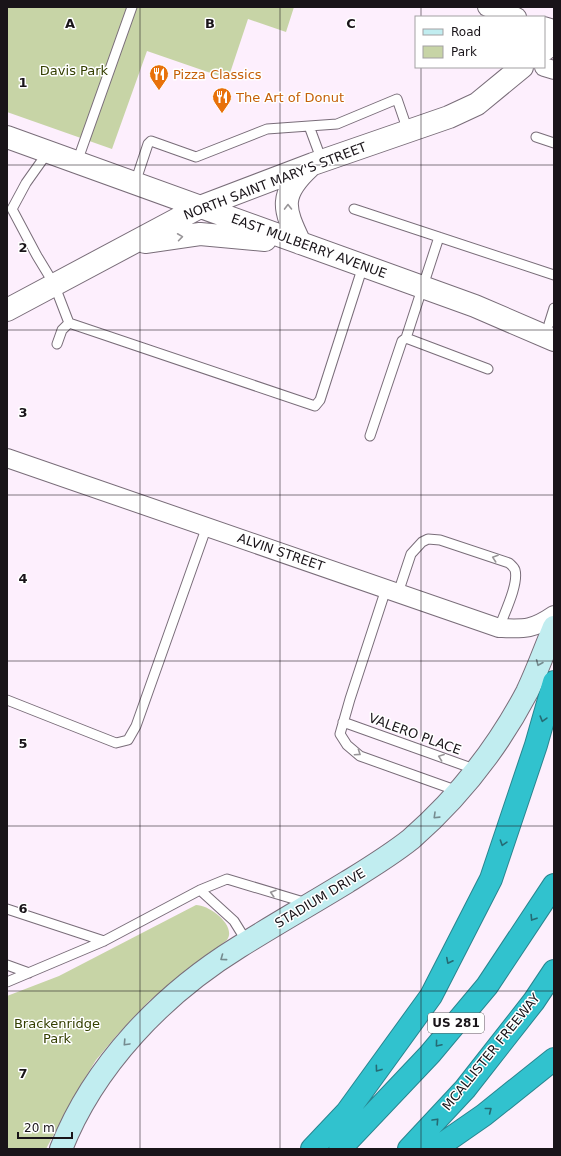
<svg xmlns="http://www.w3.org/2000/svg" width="561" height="1156" font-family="'DejaVu Sans',sans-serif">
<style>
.green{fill:#c7d4a6}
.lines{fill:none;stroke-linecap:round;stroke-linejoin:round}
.service-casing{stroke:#796d79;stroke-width:11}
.minor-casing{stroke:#796d79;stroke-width:20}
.tertiary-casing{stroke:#796d79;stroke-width:24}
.secondary-casing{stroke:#796d79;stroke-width:24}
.motorway-casing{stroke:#29858f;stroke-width:24}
.service{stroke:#fff;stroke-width:9}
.minor{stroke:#fff;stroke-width:18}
.tertiary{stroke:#fff;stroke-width:22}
.secondary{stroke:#c1edf0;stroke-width:22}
.motorway{stroke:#31c2ce;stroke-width:22}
.oneway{stroke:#989598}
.oneway2{stroke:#758b8f}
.oneway3{stroke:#256b74}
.grid{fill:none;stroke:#191419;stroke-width:1;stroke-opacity:0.55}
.labels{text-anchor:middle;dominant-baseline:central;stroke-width:3;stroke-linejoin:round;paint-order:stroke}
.shield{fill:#fff;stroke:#5e5a5e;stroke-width:1}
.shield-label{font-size:12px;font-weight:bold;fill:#191419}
.park-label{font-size:13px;fill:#343f01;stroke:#fff}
.food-label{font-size:13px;fill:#c56008;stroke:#fff;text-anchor:start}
.street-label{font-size:13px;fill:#191419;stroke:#fff}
.grid-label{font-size:13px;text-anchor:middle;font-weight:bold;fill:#191419;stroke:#fff;stroke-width:3;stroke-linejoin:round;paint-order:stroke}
</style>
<rect width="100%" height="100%" fill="#fdeffd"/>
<path class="green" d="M 7,7 L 294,7 L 286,32 L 248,19 L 228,79 L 147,51 L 112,149 L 7,112 Z
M 196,905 C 210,905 237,926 227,940 L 149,1001 L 117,1035 L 96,1060 L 80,1086 L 46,1149 L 7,1149 L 7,996 L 59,976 Z"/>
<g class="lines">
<g class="service-casing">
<path id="service" d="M 309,126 L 322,161
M 536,137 L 554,143
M 48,152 L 26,183 L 12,209 L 37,256 L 54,284 L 69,323 L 315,406 L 320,400 L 363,266
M 77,162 L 132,7
M 135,183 L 148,144 L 151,141 L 196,157 L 267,129 L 337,124 L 397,99 L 408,131
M 354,209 L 554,275
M 549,324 L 554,308
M 406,338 L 439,237
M 57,344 L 62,330 L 69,323
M 370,436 L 402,341 L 406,338 L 488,369
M 386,589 L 350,699 L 340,734 L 347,745 L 360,756 L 458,791
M 398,593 L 411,554 L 422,542 L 428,539 L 440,540 L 509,563 C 511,565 514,567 515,570 C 519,584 504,614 499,628
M 7,700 L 116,743 L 128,740 L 136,726 L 207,526
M 343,722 L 477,770
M 200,890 L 234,921 L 247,942
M 7,909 L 104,941
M 7,965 L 29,973
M 7,982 L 104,941 L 200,890 L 227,879 L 307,903"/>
</g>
<g class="minor-casing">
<path id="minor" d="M 487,7 L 517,17
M 544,26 L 554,29
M 544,67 L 554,70
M 7,458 L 499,628 C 525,629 532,630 554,615"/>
</g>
<g class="tertiary-casing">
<path id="tertiary" d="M 544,50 L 554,42
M 7,137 L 475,306 L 554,340
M 145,242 L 200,234 L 265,240
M 300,243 C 283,208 279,195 309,167
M 7,310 L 200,207 L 313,164 L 449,117 L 477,104 L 522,67"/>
</g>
<g class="secondary-casing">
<path id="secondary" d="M 61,1149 C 94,1065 163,994 239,947 C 274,925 311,904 347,882 C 368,869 391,855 411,839 C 459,797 497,749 527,692 C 537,671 545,649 554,627"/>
</g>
<g class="motorway-casing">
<path id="motorway" d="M 312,1149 L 347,1112 L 431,996 L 491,879 L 536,745 L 554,682
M 340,1149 L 430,1054 L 487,986 L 554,885
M 409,1149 L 465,1089 L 534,1001 L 554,971
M 435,1149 L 484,1115 L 554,1059"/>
</g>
<use href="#service" class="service"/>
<use href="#minor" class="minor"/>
<use href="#tertiary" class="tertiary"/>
<use href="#secondary" class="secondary"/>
<use href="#motorway" class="motorway"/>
</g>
<defs><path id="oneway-chevron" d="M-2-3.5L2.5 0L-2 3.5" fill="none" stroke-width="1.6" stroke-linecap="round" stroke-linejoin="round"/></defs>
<g class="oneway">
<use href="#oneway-chevron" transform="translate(288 207) rotate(-91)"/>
<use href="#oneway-chevron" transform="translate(180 237) rotate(-8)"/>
<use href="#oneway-chevron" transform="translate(495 558) rotate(-161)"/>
<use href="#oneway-chevron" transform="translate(358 753) rotate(34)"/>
<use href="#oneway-chevron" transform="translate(441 757) rotate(-160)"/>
<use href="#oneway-chevron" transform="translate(273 893) rotate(-163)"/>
</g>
<g class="oneway2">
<use href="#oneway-chevron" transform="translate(539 663) rotate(113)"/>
<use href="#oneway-chevron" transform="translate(436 816) rotate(136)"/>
<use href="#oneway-chevron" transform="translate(223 958) rotate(144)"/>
<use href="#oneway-chevron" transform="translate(126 1043) rotate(133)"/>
</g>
<g class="oneway3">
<use href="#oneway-chevron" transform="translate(543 719) rotate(106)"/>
<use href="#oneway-chevron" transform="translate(503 843) rotate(108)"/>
<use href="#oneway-chevron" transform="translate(533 918) rotate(122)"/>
<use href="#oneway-chevron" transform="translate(449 961) rotate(117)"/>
<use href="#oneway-chevron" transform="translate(438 1044) rotate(130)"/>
<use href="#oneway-chevron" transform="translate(378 1069) rotate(126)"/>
<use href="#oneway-chevron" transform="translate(489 1110) rotate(-38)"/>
<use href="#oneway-chevron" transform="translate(436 1121) rotate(-47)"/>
</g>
<path class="grid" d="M 140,7 L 140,1149M 280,7 L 280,1149M 421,7 L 421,17M 421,67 L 421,1149M 7,165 L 554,165M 7,330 L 554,330M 7,495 L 554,495M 7,661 L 554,661M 7,826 L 554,826M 7,991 L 554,991"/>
<defs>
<g id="restaurant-pin" transform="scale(1)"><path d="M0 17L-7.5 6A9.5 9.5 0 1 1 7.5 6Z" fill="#e8710a" stroke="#fff"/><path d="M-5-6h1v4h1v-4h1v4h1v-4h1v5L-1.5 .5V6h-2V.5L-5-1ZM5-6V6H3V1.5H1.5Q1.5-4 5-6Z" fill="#fff"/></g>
</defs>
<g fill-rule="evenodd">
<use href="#restaurant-pin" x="159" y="74"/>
<use href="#restaurant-pin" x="222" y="97"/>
</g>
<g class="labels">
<rect class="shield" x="428" y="1013" width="56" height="20" rx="3"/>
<g class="shield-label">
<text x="456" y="1023">US 281</text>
</g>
<g class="park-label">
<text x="74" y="70">Davis Park</text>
<text x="57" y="1023">Brackenridge<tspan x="57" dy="15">Park</tspan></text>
</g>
<g class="food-label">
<text x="173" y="74">Pizza Classics</text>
<text x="236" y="97">The Art of Donut</text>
</g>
<g class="street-label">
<text transform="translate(275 181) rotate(-21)">NORTH SAINT MARY'S STREET</text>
<text transform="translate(309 246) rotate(20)">EAST MULBERRY AVENUE</text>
<text transform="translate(281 552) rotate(19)">ALVIN STREET</text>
<text transform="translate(415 734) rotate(20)">VALERO PLACE</text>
<text transform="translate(320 898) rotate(-31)">STADIUM DRIVE</text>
<text transform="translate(491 1052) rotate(-51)">MCALLISTER FREEWAY</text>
</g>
</g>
<g class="grid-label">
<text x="70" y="28">A</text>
<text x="210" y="28">B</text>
<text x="351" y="28">C</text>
<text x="23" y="87">1</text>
<text x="23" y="252">2</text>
<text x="23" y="417">3</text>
<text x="23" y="583">4</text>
<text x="23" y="748">5</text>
<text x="23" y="913">6</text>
<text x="23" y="1078">7</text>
</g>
<rect width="561" height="1156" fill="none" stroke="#191419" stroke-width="16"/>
<rect x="415" y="16" width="130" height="52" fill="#ffffff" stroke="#a3a1a3"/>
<rect x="423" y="29" width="20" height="6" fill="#c1edf0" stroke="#a3a1a3"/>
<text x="451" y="36" font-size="12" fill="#191419">Road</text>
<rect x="423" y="46" width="20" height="12" fill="#c7d4a6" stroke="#a3a1a3"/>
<text x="451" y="56" font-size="12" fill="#191419">Park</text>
<path d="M18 1132v6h54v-6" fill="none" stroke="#191419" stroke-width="2"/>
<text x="24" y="1132" font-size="12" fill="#191419" stroke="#ffffff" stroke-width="3" paint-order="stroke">20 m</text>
</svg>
